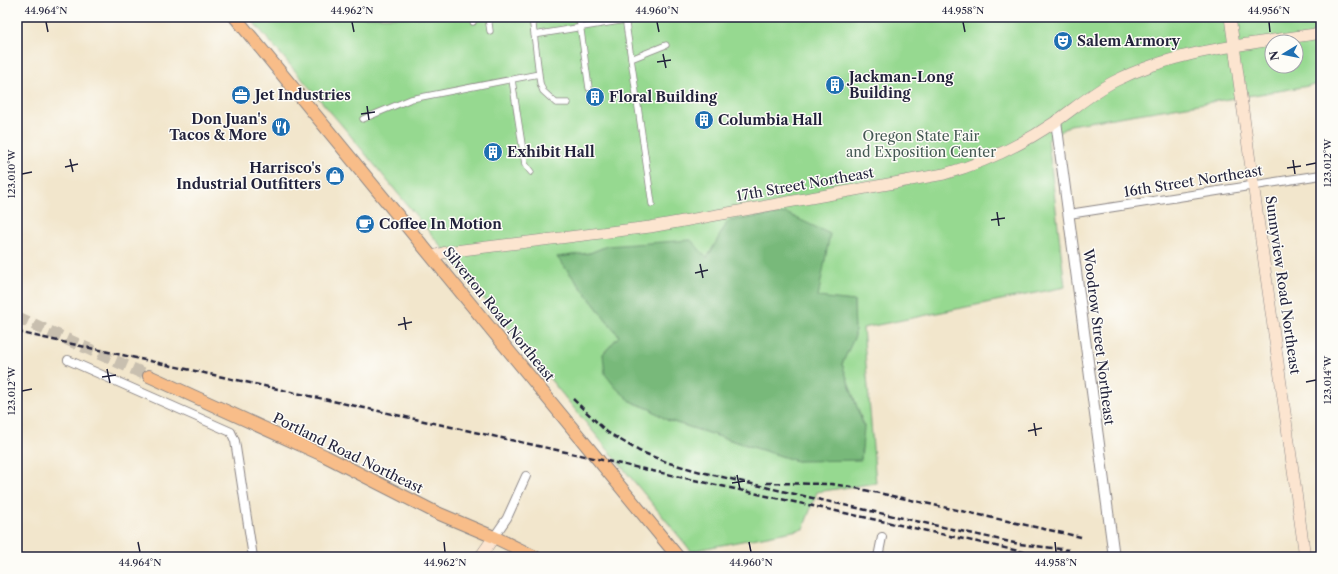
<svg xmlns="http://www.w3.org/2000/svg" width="1338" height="574" font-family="'Libre Caslon Text',serif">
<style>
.green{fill:#96d990;stroke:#5c7e66;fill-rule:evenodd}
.forest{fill:#78b97a;stroke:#4d6e5a}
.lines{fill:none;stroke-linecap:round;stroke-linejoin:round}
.primary-tunnel{stroke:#c8bfaf;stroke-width:12;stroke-dasharray:12 6;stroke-linecap:butt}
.pedestrian-casing{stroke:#8a8484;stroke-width:7}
.minor-casing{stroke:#8a8484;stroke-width:10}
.tertiary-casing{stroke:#8a8484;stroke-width:12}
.secondary-casing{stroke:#8a8484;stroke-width:12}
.primary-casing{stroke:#8a8484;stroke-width:14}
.pedestrian{stroke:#fff;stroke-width:5.5}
.minor{stroke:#fff;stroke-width:8}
.tertiary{stroke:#fff;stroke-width:10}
.secondary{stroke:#fce5d0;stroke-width:11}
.primary{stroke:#f8bd89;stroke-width:12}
.rail{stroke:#22223b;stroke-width:2.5;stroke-dasharray:6 3;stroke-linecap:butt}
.ticks{fill:none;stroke:#22223b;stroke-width:1.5}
.labels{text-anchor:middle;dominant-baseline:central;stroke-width:3;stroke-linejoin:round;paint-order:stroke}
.poi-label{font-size:14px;font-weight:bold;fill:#22223b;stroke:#fdfcf7;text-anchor:start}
.park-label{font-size:14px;fill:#455954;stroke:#fdfcf7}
.street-label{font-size:14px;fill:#22223b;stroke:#fdfcf7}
.neatline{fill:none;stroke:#22223b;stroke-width:1.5}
.ticks-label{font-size:10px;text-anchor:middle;fill:#22223b}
</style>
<rect width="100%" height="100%" fill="#fdfcf7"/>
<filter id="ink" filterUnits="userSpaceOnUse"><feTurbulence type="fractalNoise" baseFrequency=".025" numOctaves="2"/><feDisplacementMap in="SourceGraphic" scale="8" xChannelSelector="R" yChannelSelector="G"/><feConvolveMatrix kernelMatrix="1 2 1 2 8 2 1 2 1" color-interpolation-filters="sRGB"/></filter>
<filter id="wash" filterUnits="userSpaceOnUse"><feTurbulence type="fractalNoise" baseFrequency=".012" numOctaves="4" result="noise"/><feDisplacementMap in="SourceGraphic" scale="16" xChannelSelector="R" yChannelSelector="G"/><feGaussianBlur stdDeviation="0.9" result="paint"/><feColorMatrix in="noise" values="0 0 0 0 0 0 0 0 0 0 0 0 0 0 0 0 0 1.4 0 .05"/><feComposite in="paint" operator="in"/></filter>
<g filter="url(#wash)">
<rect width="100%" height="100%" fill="#f2e6cc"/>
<path class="green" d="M 249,17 L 1321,17 L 1321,84 L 1070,125 L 1048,140 L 1065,287 L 863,328 L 876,483 L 817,492 L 803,529 L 691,551 L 345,129 ZM 1272,42 L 1296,42 L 1296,66 L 1272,66 ZM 607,246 L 707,258 L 818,298 L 854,301 L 855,335 L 842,364 L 864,427 L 797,461 L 667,420 L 650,409 L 632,402 L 603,354 L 619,336 L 557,257 L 590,253 Z"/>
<path class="forest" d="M 786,213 L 830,234 L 818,297 L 854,301 L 855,336 L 842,364 L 864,427 L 861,460 L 797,461 L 667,420 L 650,409 L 632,402 L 616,388 L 605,374 L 603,354 L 619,336 L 557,257 L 590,253 L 607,246 L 691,240 L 707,258 L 728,221 Z"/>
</g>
<g filter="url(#ink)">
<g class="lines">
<path class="primary-tunnel" d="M 17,317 L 149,376"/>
<g class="pedestrian-casing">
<path id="pedestrian" d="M 472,17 L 473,22
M 488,17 L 490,31
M 532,17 L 540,83 L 543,91 L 556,103 L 568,103
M 579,17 L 589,88
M 625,17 L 652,204
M 534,35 L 644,17
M 631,59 L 666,45
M 512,80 L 525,164 L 531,172
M 363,119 L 411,99 L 539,74"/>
</g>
<g class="minor-casing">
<path id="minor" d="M 1069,214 L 1321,175
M 68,360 L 231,432 L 235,441 L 253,557
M 494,537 L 507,518 L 526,476
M 878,557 L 882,537"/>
</g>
<g class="tertiary-casing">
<path id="tertiary" d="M 1056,121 L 1114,557"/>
</g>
<g class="secondary-casing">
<path id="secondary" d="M 1230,17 L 1305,557
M 433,256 L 446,252 L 650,227 L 944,174 C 984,163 1020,146 1055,122 C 1075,108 1093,92 1115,81 C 1179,49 1252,44 1321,33
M 480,557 L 494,537"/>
</g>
<g class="primary-casing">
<path id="primary" d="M 235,17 L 678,557
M 149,376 L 325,456 L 435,512 L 494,537 L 535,557"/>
</g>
<use href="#pedestrian" class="pedestrian"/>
<use href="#minor" class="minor"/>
<use href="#tertiary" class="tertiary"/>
<use href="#secondary" class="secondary"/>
<use href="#primary" class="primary"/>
<path class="rail" d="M 17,332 L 1046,557
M 573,399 L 607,432 L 639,451 L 669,463 L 701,472 L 799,495 L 1019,544 L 1069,550
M 766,483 L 832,484 L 851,487 L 1081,537"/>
</g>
</g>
<path class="ticks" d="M 46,22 L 48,32M 352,22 L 354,32M 657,22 L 659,32M 963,22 L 965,32M 1269,22 L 1270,32M 663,54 L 666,68M 657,62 L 671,60M 367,106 L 369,120M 361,114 L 375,112M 70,159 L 73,172M 1293,160 L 1295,174M 1306,165 L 1316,163M 65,167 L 78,164M 1287,168 L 1301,166M 22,174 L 32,172M 997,212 L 999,226M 991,220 L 1005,218M 700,264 L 703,278M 695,273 L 708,270M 404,317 L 406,330M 398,325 L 412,322M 107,369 L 110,383M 102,377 L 116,375M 1306,382 L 1316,380M 22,391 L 32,389M 1034,423 L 1036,436M 1028,431 L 1042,428M 737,475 L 740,489M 732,483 L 745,481M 138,542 L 140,552M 444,542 L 445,552M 749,542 L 751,552M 1055,542 L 1056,552"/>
<defs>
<g id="theatre-disc" transform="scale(1)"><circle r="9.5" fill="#1f6fb2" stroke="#fdfcf7"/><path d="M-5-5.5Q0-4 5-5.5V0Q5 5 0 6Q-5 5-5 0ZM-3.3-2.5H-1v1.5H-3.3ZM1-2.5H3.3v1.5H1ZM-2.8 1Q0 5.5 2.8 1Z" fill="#fff"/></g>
<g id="building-disc" transform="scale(1)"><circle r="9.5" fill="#1f6fb2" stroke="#fdfcf7"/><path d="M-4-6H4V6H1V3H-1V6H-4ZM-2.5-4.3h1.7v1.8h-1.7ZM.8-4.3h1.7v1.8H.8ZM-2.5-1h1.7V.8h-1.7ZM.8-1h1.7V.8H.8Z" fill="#fff"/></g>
<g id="office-disc" transform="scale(1)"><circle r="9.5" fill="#1f6fb2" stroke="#fdfcf7"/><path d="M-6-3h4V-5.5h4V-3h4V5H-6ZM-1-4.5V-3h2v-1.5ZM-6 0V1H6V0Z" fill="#fff"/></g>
<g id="restaurant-disc" transform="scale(1)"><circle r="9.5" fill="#1f6fb2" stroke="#fdfcf7"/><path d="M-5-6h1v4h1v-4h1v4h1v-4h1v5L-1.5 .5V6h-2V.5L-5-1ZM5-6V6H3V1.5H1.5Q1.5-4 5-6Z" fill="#fff"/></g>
<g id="shop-disc" transform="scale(1)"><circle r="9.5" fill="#1f6fb2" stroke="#fdfcf7"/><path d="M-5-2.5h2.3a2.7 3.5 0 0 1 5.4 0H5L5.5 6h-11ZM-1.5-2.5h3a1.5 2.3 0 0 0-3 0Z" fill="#fff"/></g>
<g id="cafe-disc" transform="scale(1)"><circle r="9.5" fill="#1f6fb2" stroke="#fdfcf7"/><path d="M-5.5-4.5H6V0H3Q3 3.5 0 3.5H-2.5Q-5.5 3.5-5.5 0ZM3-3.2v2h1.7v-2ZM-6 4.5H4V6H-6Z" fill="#fff"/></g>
</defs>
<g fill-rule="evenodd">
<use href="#theatre-disc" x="1063" y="41"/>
<use href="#building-disc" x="835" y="85"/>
<use href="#office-disc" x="241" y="95"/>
<use href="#building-disc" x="595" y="97"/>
<use href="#building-disc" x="704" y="120"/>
<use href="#restaurant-disc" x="281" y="127"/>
<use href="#building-disc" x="493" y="152"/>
<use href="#shop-disc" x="335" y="176"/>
<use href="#cafe-disc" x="365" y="224"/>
</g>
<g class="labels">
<g class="poi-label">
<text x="1077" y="41">Salem Armory</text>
<text x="849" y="77">Jackman-Long<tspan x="849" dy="16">Building</tspan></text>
<text x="255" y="95">Jet Industries</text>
<text x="609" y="97">Floral Building</text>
<text x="267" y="119" text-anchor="end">Don Juan's<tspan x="267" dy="16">Tacos &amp; More</tspan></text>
<text x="718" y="120">Columbia Hall</text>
<text x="507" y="152">Exhibit Hall</text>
<text x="321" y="168" text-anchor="end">Harrisco's<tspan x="321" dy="16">Industrial Outfitters</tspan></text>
<text x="379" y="224">Coffee In Motion</text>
</g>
<g class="park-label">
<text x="921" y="136">Oregon State Fair<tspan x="921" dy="16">and Exposition Center</tspan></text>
</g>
<g class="street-label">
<text transform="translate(1193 181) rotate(-9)">16th Street Northeast</text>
<text transform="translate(805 184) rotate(-10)">17th Street Northeast</text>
<text transform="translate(1283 285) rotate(82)">Sunnyview Road Northeast</text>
<text transform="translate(499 314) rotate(51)">Silverton Road Northeast</text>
<text transform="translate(1099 337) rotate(83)">Woodrow Street Northeast</text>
<text transform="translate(348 453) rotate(26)">Portland Road Northeast</text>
</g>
</g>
<rect width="1338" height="574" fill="none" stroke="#fdfcf7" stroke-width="44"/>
<g transform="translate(1284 54) rotate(260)"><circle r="19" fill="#fdfcf7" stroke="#a5a5ac"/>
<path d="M0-3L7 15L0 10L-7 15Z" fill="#1f6fb2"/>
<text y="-6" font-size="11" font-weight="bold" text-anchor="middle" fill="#22223b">N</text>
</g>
<rect x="22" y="22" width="1294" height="530" class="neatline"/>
<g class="ticks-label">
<text x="46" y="14">44.964°N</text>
<text x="352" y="14">44.962°N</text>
<text x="657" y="14">44.960°N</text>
<text x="963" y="14">44.958°N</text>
<text x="1269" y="14">44.956°N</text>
<text transform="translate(1327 163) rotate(-90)" y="4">123.012°W</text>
<text transform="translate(11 174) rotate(-90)" y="4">123.010°W</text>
<text transform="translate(1327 380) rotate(-90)" y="4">123.014°W</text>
<text transform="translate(11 391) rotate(-90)" y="4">123.012°W</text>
<text x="140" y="566">44.964°N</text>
<text x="445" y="566">44.962°N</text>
<text x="751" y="566">44.960°N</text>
<text x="1056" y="566">44.958°N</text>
</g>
</svg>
